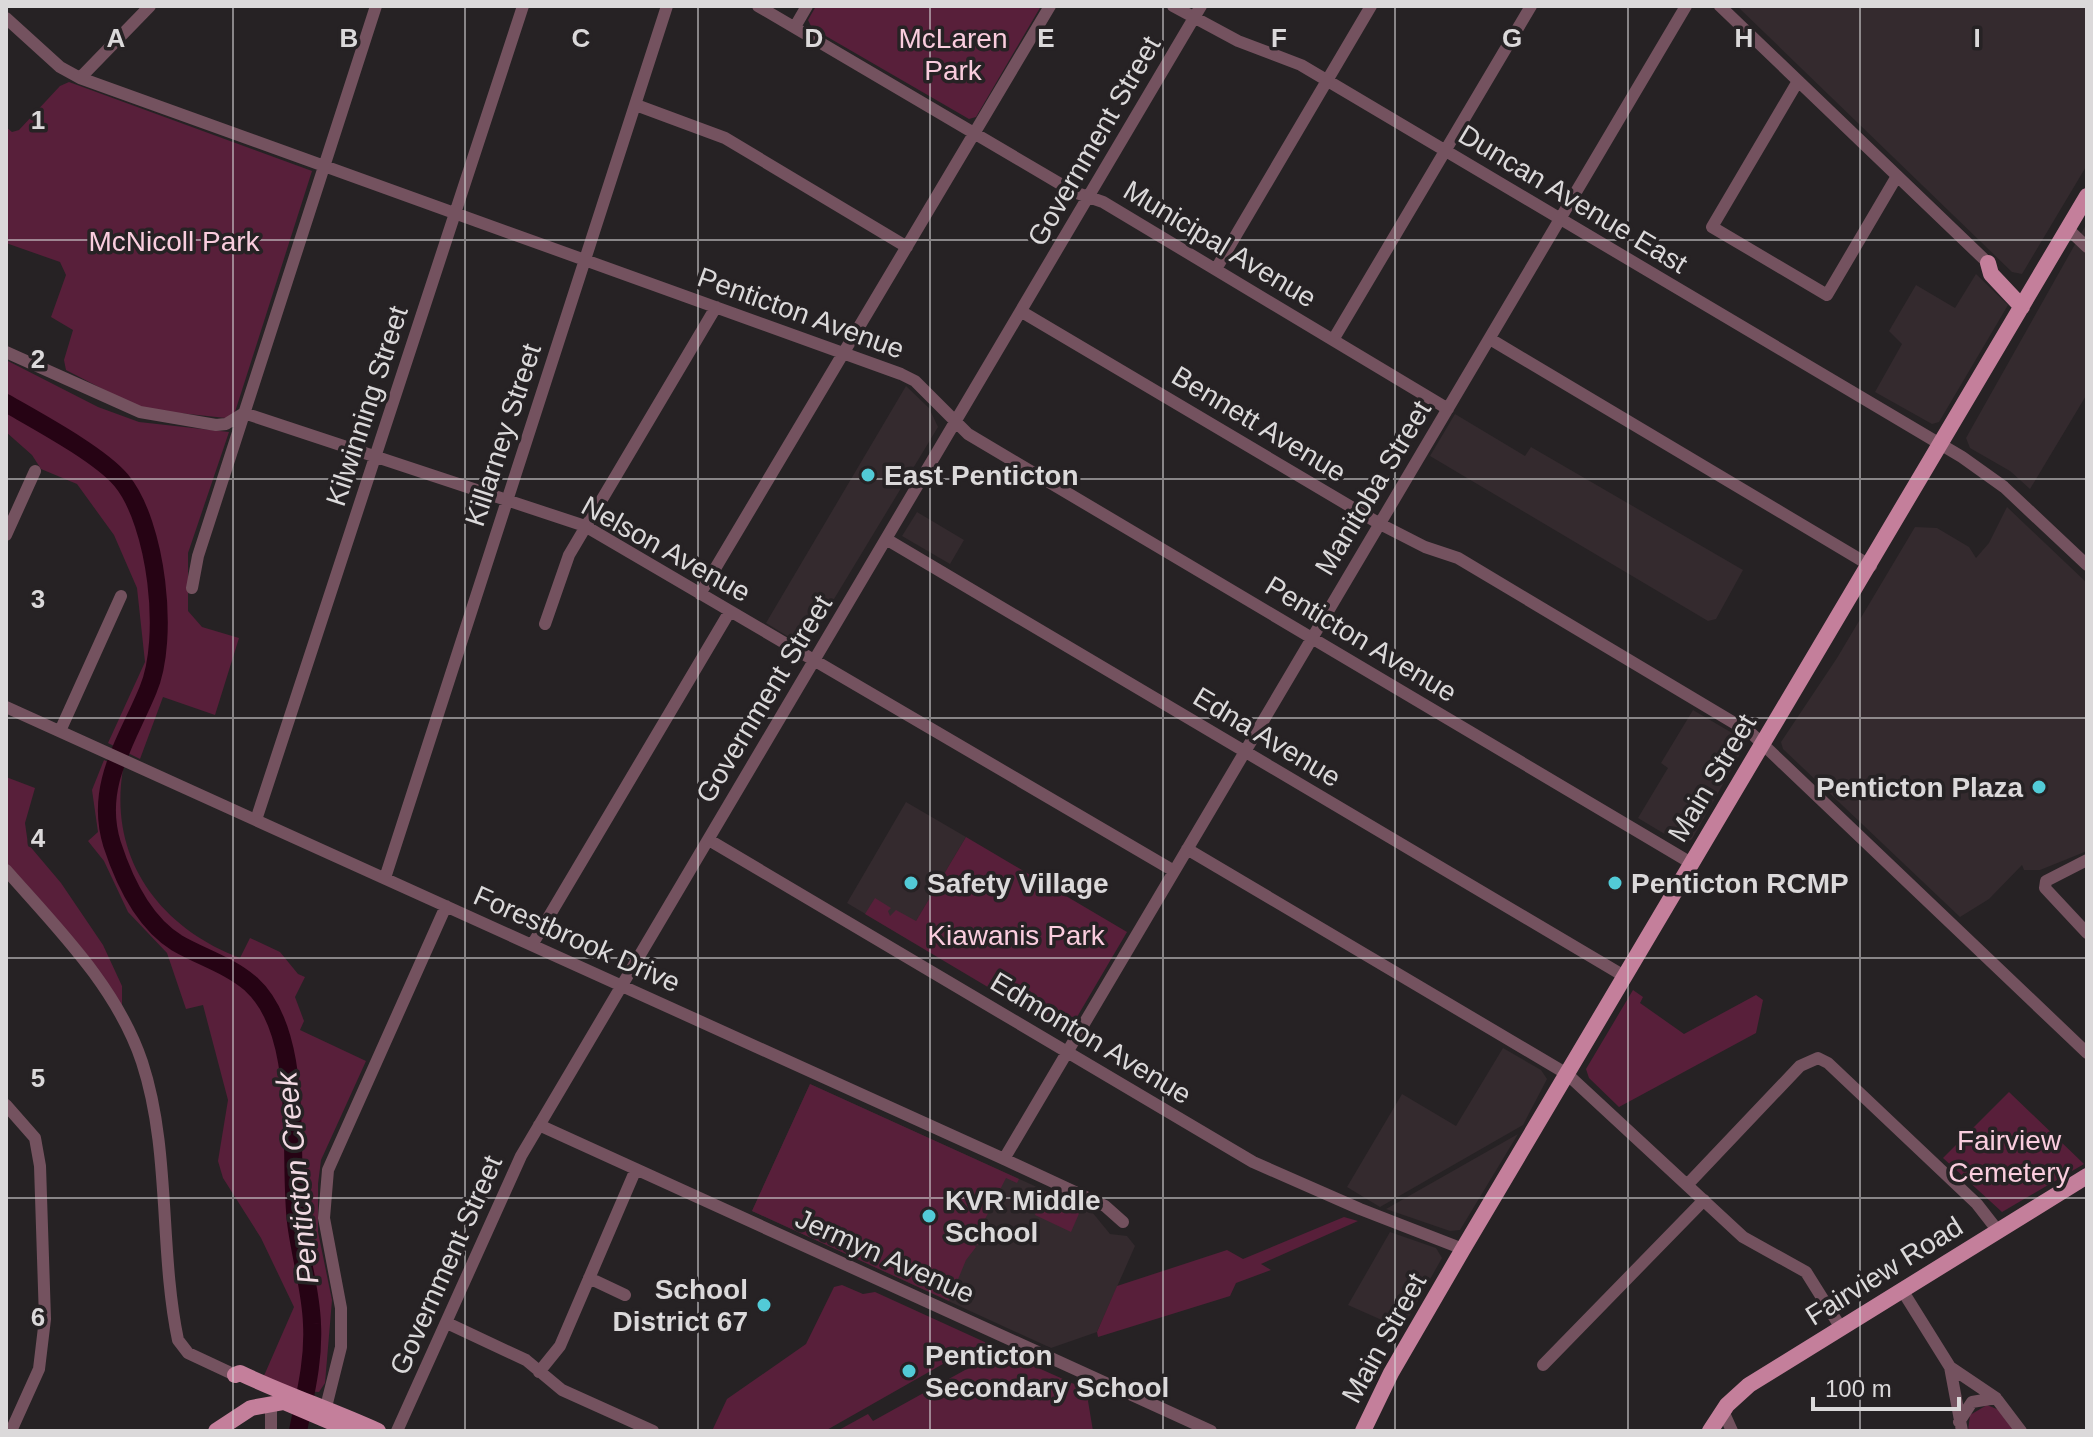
<svg xmlns="http://www.w3.org/2000/svg" width="2093" height="1437" font-family="Arial,sans-serif">
<style>
.built{fill:#342a2e}
.green{fill:#581f3a}
.lines{fill:none;stroke-linecap:round;stroke-linejoin:round}
.river{stroke:#260314;stroke-width:18}
.minor{stroke:#74525f;stroke-width:12}
.major{stroke:#c47f9b;stroke-width:16}
.grid{fill:none;stroke:#dbd9da;stroke-width:2;stroke-opacity:0.55}
.poi-dot{fill:#52cbd7;stroke:#262224;stroke-width:3}
.labels{text-anchor:middle;dominant-baseline:central;stroke-width:7;stroke-linejoin:round;paint-order:stroke}
.park-label{font-size:28px;fill:#facdde;stroke:#262224}
.street-label{font-size:28px;fill:#dbd9da;stroke:#262224}
.poi-label{font-size:28px;font-weight:bold;fill:#dbd9da;stroke:#262224;text-anchor:start}
.water-label{font-size:30px;font-style:italic;fill:#f1dae2;stroke:#262224}
.grid-label{font-size:26px;text-anchor:middle;font-weight:bold;fill:#dbd9da;stroke:#262224;stroke-width:7;stroke-linejoin:round;paint-order:stroke}
</style>
<rect width="100%" height="100%" fill="#262224"/>
<path class="built" d="M 1737,6 L 2087,6 L 2087,165 L 2022,274 L 2012,272 Z
M 2087,223 L 2087,394 L 2030,489 L 2010,471 L 1970,448 L 1966,438 Z
M 1976,274 L 2008,305 L 1939,422 L 1932,424 L 1875,392 L 1902,344 L 1889,331 L 1916,285 L 1955,308 Z
M 906,386 L 929,408 L 938,427 L 805,647 L 766,623 Z
M 1455,414 L 1525,456 L 1531,447 L 1743,570 L 1716,619 L 1708,621 L 1430,456 Z
M 2007,507 L 2087,583 L 2087,851 L 2040,870 L 2024,870 L 2022,865 L 1989,899 L 1960,917 L 1783,749 L 1781,742 L 1837,658 L 1915,527 L 1937,528 L 1969,547 L 1976,558 L 1989,543 Z
M 917,512 L 964,540 L 950,564 L 902,536 Z
M 1693,710 L 1739,737 L 1744,747 L 1692,839 L 1683,845 L 1638,818 L 1668,768 L 1661,763 Z
M 906,802 L 966,837 L 906,938 L 847,903 Z
M 1503,1048 L 1541,1070 L 1547,1079 L 1523,1125 L 1380,1207 L 1347,1187 L 1402,1094 L 1456,1126 Z
M 810,1084 L 1092,1212 L 1110,1234 L 1127,1236 L 1135,1246 L 1097,1332 L 1051,1348 L 752,1211 Z
M 1518,1134 L 1460,1230 L 1450,1231 L 1386,1209 Z
M 1390,1232 L 1436,1248 L 1442,1258 L 1402,1329 L 1348,1305 Z"/>
<path class="green" d="M 816,6 L 1041,6 L 976,117 L 969,119 L 812,28 L 808,20 Z
M 69,82 L 312,171 L 234,415 L 226,418 L 141,409 L 66,370 L 64,360 L 73,330 L 51,317 L 66,275 L 60,262 L 6,243 L 6,127 L 12,132 L 19,130 L 60,86 Z
M 6,360 L 98,407 L 139,422 L 229,432 L 188,553 L 188,611 L 202,627 L 239,638 L 215,715 L 163,697 L 140,759 L 108,743 L 145,662 L 137,588 L 114,535 L 77,484 L 41,469 L 32,455 L 6,432 Z
M 104,760 L 123,769 C 108,858 159,927 240,958 L 250,938 L 280,952 L 298,974 L 305,977 L 295,997 L 304,1021 L 300,1030 L 366,1061 L 321,1160 L 318,1184 L 318,1232 L 332,1300 L 325,1383 L 319,1392 L 293,1390 L 263,1378 L 294,1307 L 261,1238 L 223,1178 L 218,1161 L 228,1100 L 203,1005 L 186,1009 L 167,953 L 128,912 L 104,861 L 88,841 L 98,832 L 92,790 Z
M 6,777 L 35,788 L 25,823 L 28,844 L 61,883 L 103,945 L 122,986 L 122,1009 L 89,957 L 6,862 Z
M 966,837 L 1127,932 L 1067,1034 L 865,914 L 875,898 L 891,908 L 888,911 L 890,916 L 896,910 L 916,921 Z
M 1633,990 L 1643,997 L 1640,1003 L 1684,1034 L 1756,995 L 1763,1000 L 1756,1033 L 1619,1107 L 1589,1078 L 1586,1069 Z
M 810,1084 L 1019,1179 L 1017,1183 L 1006,1178 L 984,1221 L 986,1228 L 977,1246 L 975,1240 L 964,1235 L 976,1247 L 966,1260 L 949,1301 L 752,1211 Z
M 2009,1092 L 2084,1164 L 2002,1212 L 1943,1158 Z
M 1045,1192 L 1081,1209 L 1071,1232 L 1035,1215 Z
M 1344,1217 L 1358,1221 L 1261,1264 L 1271,1270 L 1236,1283 L 1230,1296 L 1098,1337 L 1097,1332 L 1117,1286 L 1227,1250 L 1243,1259 Z
M 842,1285 L 863,1294 L 875,1292 L 989,1344 L 957,1356 L 825,1431 L 712,1431 L 727,1399 L 806,1344 L 834,1287 Z
M 997,1358 L 1025,1362 L 1092,1392 L 1088,1401 L 1093,1431 L 837,1431 L 868,1414 L 873,1421 L 965,1370 Z
M 1987,1405 L 1999,1410 L 2014,1431 L 1968,1431 L 1970,1415 Z"/>
<g class="lines">
<path class="river" d="M 6,403 C 37,421 99,454 121,480 C 157,523 170,639 148,690 C 127,741 94,786 112,844 C 124,881 143,922 177,943 C 201,957 229,965 251,984 C 306,1034 288,1154 296,1222 C 300,1256 311,1290 312,1324 C 314,1361 305,1395 298,1431"/>
<path class="minor" d="M 758,6 L 1074,192 L 1103,202 L 1448,409
M 1173,6 L 1238,41 L 1301,65 L 1962,457 L 2004,487 L 2087,565
M 1720,6 L 1988,263
M 6,18 L 60,67 L 80,78 L 901,374 L 915,381 L 968,434 L 1691,863
M 796,25 L 807,6
M 80,78 L 150,6
M 1798,81 L 1712,227 L 1827,295 L 1897,176
M 636,105 L 725,138 L 907,247
M 2068,229 L 2087,247
M 1216,269 L 1371,6
M 1022,312 L 1380,524 L 1425,547 L 1458,558 L 1751,733 L 2087,1053
M 1490,339 L 1871,566
M 1333,340 L 1531,6
M 6,352 L 140,412 L 216,425 L 226,424 L 244,413 L 585,526 L 1174,871
M 6,535 L 35,471
M 886,539 L 1624,976
M 192,588 L 198,556 L 376,6
M 700,594 L 1050,6
M 545,624 L 569,555 L 716,307
M 6,707 L 1004,1159 L 1105,1206 L 1123,1222
M 60,731 L 121,596
M 256,820 L 523,6
M 709,840 L 1253,1162 L 1360,1209 L 1463,1249
M 1187,849 L 1567,1074 L 1743,1237 L 1806,1272 L 1841,1328
M 2087,860 L 2046,881 L 2045,888 L 2087,933
M 6,870 C 57,928 117,987 142,1062 C 171,1150 159,1249 178,1340 L 188,1353 L 235,1375
M 385,878 L 667,6
M 532,945 L 730,611
M 6,1105 L 35,1138 L 40,1166 L 45,1319 L 39,1369 L 11,1431
M 539,1125 L 1211,1431
M 1004,1159 L 1686,6
M 1687,1185 L 1800,1066 L 1818,1058 L 1828,1063 L 1977,1204 L 1998,1231
M 589,1278 L 625,1295
M 1902,1290 L 1950,1367 L 1962,1431
M 447,1323 L 526,1360 L 562,1390 L 653,1431
M 1543,1365 L 1704,1200
M 1950,1367 L 1996,1398 L 2021,1431
M 539,1372 L 560,1346 L 636,1169
M 271,1403 L 271,1431
M 326,1407 L 341,1347 L 341,1308 L 324,1218 L 328,1170 L 446,906
M 1723,1411 L 1732,1431
M 1959,1422 L 1972,1402 L 1996,1398
M 397,1431 L 521,1156 L 1201,6"/>
<path class="major" d="M 1988,263 L 1991,274 L 2022,307
M 235,1375 L 240,1373 C 286,1395 332,1410 378,1431
M 284,1402 L 352,1431
M 216,1431 L 251,1408 L 284,1402
M 1363,1431 L 1391,1373 L 1463,1249 L 2087,196
M 1710,1431 L 1727,1405 L 1749,1385 L 2087,1176"/>
</g>
<path class="grid" d="M 233,6 L 233,1431M 465,6 L 465,1431M 698,6 L 698,1431M 930,6 L 930,1431M 1163,6 L 1163,1431M 1395,6 L 1395,1431M 1628,6 L 1628,1431M 1860,6 L 1860,1431M 6,240 L 2087,240M 6,479 L 2087,479M 6,718 L 2087,718M 6,958 L 2087,958M 6,1198 L 2087,1198"/>
<g class="poi-dot">
<circle cx="868" cy="475" r="8"/>
<circle cx="2039" cy="787" r="8"/>
<circle cx="911" cy="883" r="8"/>
<circle cx="1615" cy="883" r="8"/>
<circle cx="929" cy="1216" r="8"/>
<circle cx="764" cy="1305" r="8"/>
<circle cx="909" cy="1371" r="8"/>
</g>
<g class="labels">
<g class="park-label">
<text x="953" y="38">McLaren<tspan x="953" dy="32">Park</tspan></text>
<text x="174" y="241">McNicoll Park</text>
<text x="1016" y="935">Kiawanis Park</text>
<text x="2009" y="1140">Fairview<tspan x="2009" dy="32">Cemetery</tspan></text>
</g>
<g class="street-label">
<text transform="translate(1094 141) rotate(-60)">Government Street</text>
<text transform="translate(1573 199) rotate(31)">Duncan Avenue East</text>
<text transform="translate(1220 244) rotate(31)">Municipal Avenue</text>
<text transform="translate(801 313) rotate(20)">Penticton Avenue</text>
<text transform="translate(367 406) rotate(-72)">Kilwinning Street</text>
<text transform="translate(1259 424) rotate(31)">Bennett Avenue</text>
<text transform="translate(503 435) rotate(-72)">Killarney Street</text>
<text transform="translate(1373 488) rotate(-59)">Manitoba Street</text>
<text transform="translate(666 549) rotate(29)">Nelson Avenue</text>
<text transform="translate(1361 639) rotate(31)">Penticton Avenue</text>
<text transform="translate(764 699) rotate(-59)">Government Street</text>
<text transform="translate(1267 737) rotate(31)">Edna Avenue</text>
<text transform="translate(1712 778) rotate(-59)">Main Street</text>
<text transform="translate(577 939) rotate(24)">Forestbrook Drive</text>
<text transform="translate(1091 1038) rotate(31)">Edmonton Avenue</text>
<text transform="translate(885 1256) rotate(24)">Jermyn Avenue</text>
<text transform="translate(446 1265) rotate(-66)">Government Street</text>
<text transform="translate(1884 1271) rotate(-32)">Fairview Road</text>
<text transform="translate(1384 1338) rotate(-61)">Main Street</text>
</g>
<g class="poi-label">
<text x="884" y="475">East Penticton</text>
<text x="2023" y="787" text-anchor="end">Penticton Plaza</text>
<text x="927" y="883">Safety Village</text>
<text x="1631" y="883">Penticton RCMP</text>
<text x="945" y="1200">KVR Middle<tspan x="945" dy="32">School</tspan></text>
<text x="748" y="1289" text-anchor="end">School<tspan x="748" dy="32">District 67</tspan></text>
<text x="925" y="1355">Penticton<tspan x="925" dy="32">Secondary School</tspan></text>
</g>
<g class="water-label">
<text transform="translate(297 1178) rotate(-96)">Penticton Creek</text>
</g>
</g>
<g class="grid-label">
<text x="116" y="47">A</text>
<text x="349" y="47">B</text>
<text x="581" y="47">C</text>
<text x="814" y="47">D</text>
<text x="1046" y="47">E</text>
<text x="1279" y="47">F</text>
<text x="1512" y="47">G</text>
<text x="1744" y="47">H</text>
<text x="1977" y="47">I</text>
<text x="38" y="129">1</text>
<text x="38" y="368">2</text>
<text x="38" y="608">3</text>
<text x="38" y="847">4</text>
<text x="38" y="1087">5</text>
<text x="38" y="1326">6</text>
</g>
<rect width="2093" height="1437" fill="none" stroke="#dbd9da" stroke-width="16"/>
<path d="M1813 1397v12h146v-12" fill="none" stroke="#dbd9da" stroke-width="4"/>
<text x="1825" y="1397" font-size="24" fill="#dbd9da" stroke="#262224" stroke-width="6" paint-order="stroke">100 m</text>
</svg>
